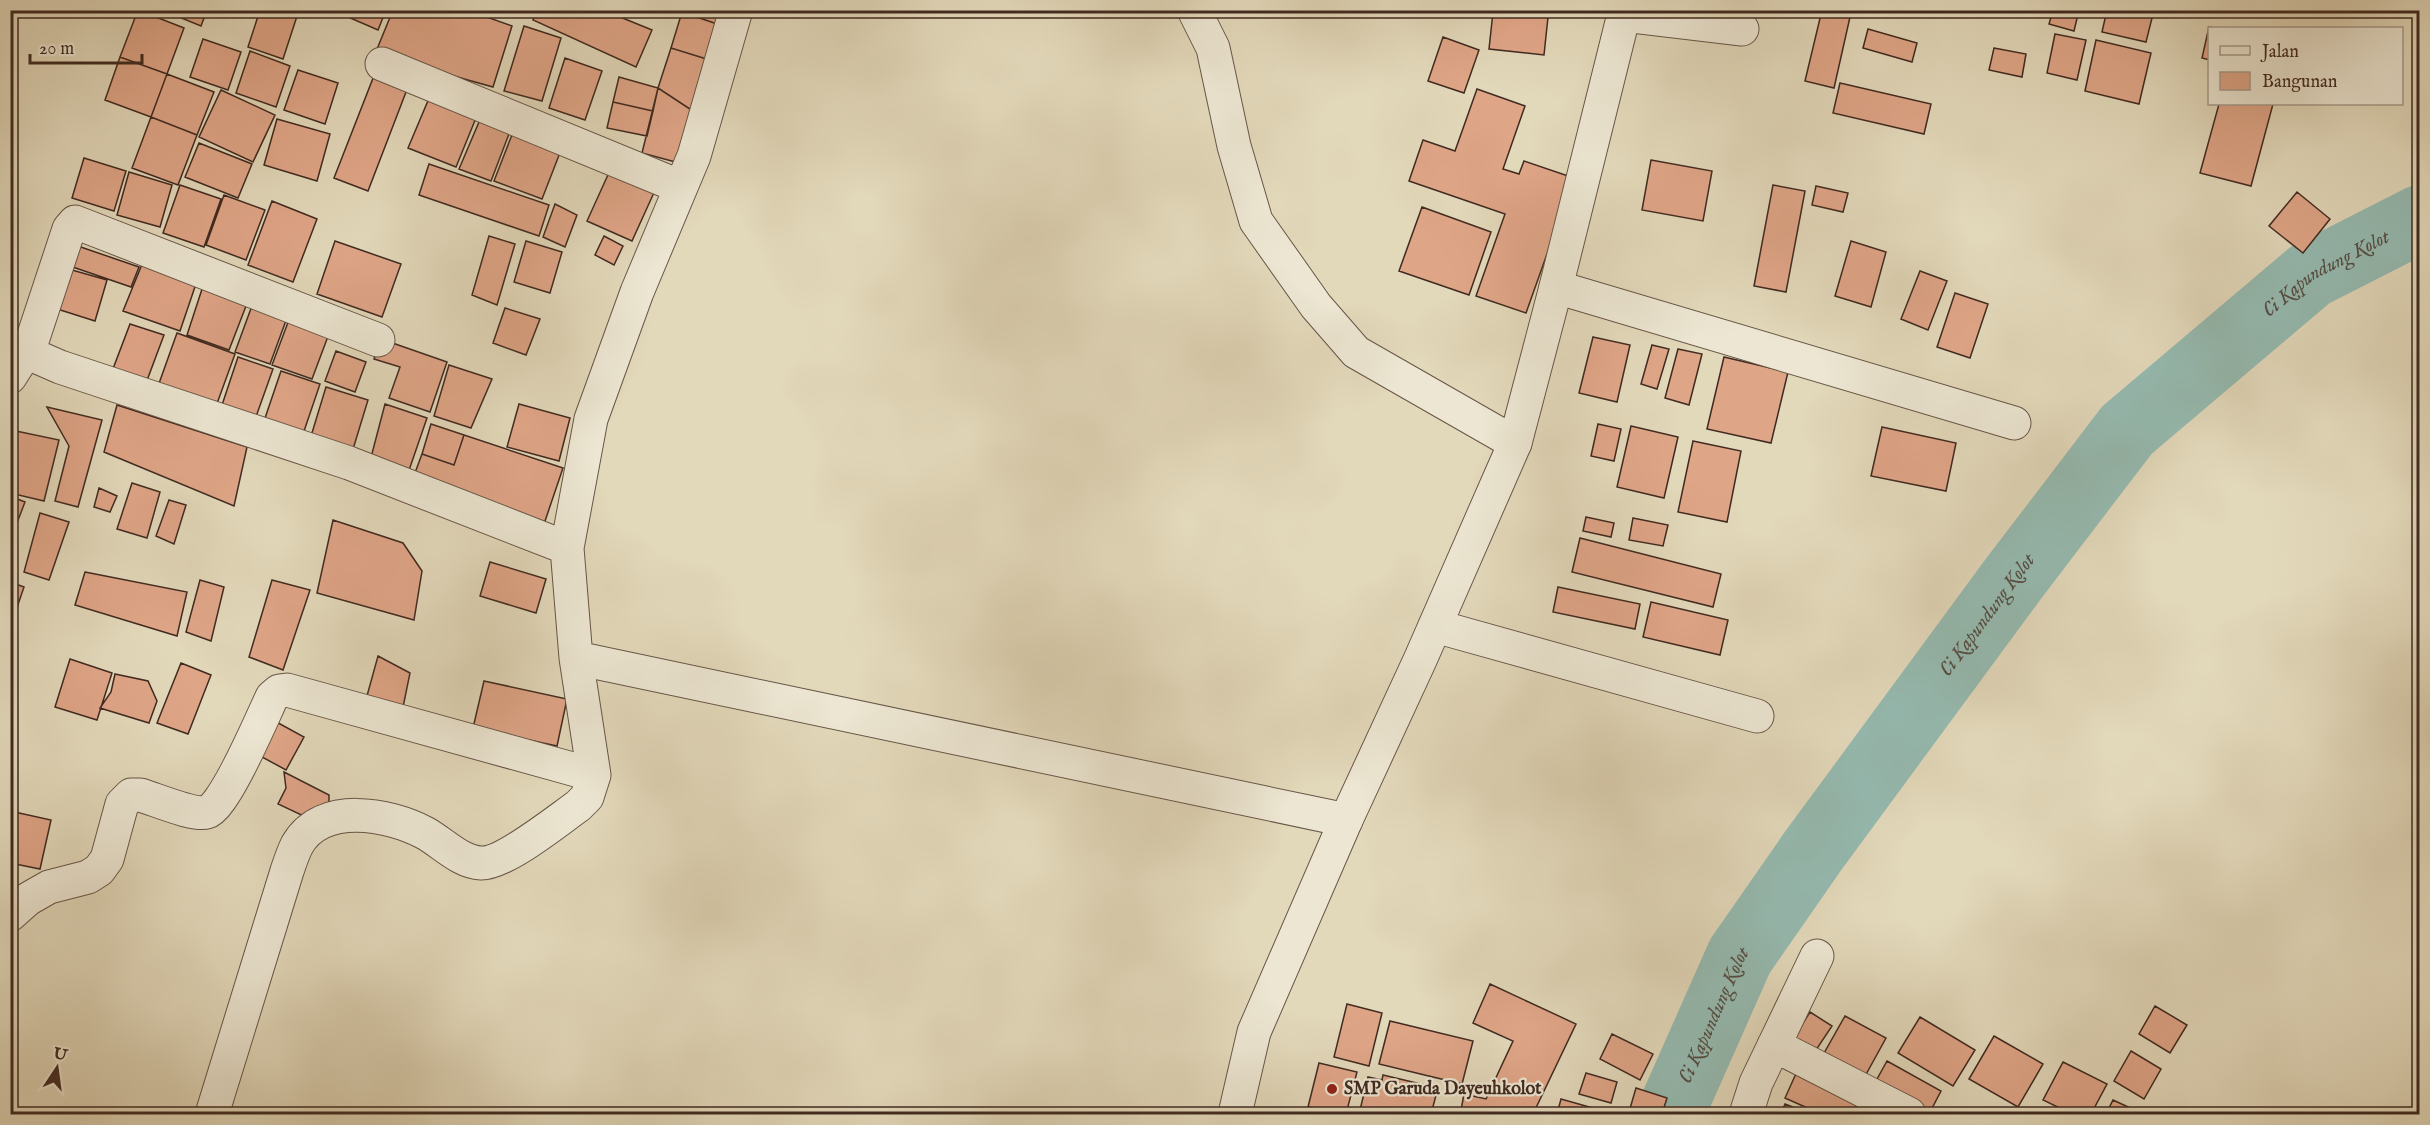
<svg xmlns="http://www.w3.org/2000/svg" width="2430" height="1125" font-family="'IM FELL English',serif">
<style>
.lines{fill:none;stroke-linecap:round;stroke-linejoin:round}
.river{stroke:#95bab0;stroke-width:68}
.building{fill:#dfa587;stroke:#402a21;stroke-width:1.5}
.minor-casing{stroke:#685647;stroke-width:35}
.tertiary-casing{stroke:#685647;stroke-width:35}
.minor{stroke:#ece6d2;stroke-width:33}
.tertiary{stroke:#ece6d2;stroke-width:33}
.poi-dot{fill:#8f2418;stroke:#ece6d2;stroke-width:2}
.labels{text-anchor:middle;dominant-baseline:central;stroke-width:4.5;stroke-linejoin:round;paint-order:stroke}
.poi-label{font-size:18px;font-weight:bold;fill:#402a21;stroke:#ece6d2;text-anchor:start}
.water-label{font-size:20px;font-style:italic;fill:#554e45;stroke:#ece6d2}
</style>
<rect width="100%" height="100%" fill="#e2d8ba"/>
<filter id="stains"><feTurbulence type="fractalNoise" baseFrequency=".00333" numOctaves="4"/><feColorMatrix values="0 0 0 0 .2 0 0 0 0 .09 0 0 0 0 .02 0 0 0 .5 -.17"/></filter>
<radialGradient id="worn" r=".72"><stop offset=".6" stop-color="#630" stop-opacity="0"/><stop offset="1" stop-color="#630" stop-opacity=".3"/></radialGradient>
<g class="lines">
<path class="river" id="s1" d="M 1670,1114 L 1740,956 L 1813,851 L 2014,578 L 2127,430 L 2310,275 L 2420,219"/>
</g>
<path class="building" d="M 138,10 L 184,28 L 167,74 L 120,57 Z
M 162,10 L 207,10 L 201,26 Z
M 260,10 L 299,10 L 283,59 L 248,47 Z
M 332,10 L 386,10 L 378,30 Z
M 393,10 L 467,10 L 512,26 L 493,87 L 375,54 Z
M 538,10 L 603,10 L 652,30 L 636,67 L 533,20 Z
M 683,10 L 728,10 L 723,26 L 682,12 Z
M 1822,10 L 1850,17 L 1834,88 L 1805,81 Z
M 2053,10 L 2079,10 L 2074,31 L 2049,24 Z
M 2107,10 L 2154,10 L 2146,42 L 2102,32 Z
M 682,12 L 723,26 L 713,61 L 671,48 Z
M 1493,12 L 1548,17 L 1544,55 L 1489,49 Z
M 524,26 L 561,38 L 542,101 L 504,91 Z
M 2209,27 L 2214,28 L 2210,28 L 2210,60 L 2202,58 Z
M 1868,29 L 1917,43 L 1912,62 L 1863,48 Z
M 2055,34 L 2086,40 L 2077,80 L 2047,73 Z
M 1443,37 L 1479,50 L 1464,93 L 1428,81 Z
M 203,39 L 241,52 L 228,90 L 190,77 Z
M 2096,40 L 2151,53 L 2139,104 L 2085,91 Z
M 671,48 L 713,61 L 696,113 L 658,88 Z
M 1994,48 L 2026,54 L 2022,77 L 1989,70 Z
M 250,51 L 290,66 L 276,107 L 236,93 Z
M 120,57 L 167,74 L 151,117 L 105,100 Z
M 565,58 L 602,71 L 585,120 L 549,108 Z
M 377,68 L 411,79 L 368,191 L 334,178 Z
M 298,70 L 338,83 L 325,124 L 284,110 Z
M 167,74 L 214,92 L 197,135 L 151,117 Z
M 619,77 L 658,88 L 653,111 L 613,102 Z
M 1840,83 L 1931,104 L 1924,134 L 1833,113 Z
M 658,88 L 696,113 L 683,164 L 642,153 Z
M 1477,89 L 1525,106 L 1503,169 L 1519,174 L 1524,161 L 1574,178 L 1526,313 L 1476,296 L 1505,214 L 1409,181 L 1423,140 L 1455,151 Z
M 221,90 L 275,115 L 253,162 L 199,137 Z
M 430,96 L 478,113 L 456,167 L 408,148 Z
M 613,102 L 653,111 L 647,136 L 607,128 Z
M 2219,104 L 2273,104 L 2251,186 L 2200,173 Z
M 482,115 L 512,126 L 491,181 L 459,169 Z
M 151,117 L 197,135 L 178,185 L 132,168 Z
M 277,119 L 330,134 L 317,181 L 264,165 Z
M 515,127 L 563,145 L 542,199 L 494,181 Z
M 199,143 L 252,164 L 238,198 L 185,177 Z
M 84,158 L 126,171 L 114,211 L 72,198 Z
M 1651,160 L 1712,171 L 1703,221 L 1642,210 Z
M 429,164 L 549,205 L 539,236 L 419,195 Z
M 612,166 L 657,186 L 632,241 L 587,221 Z
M 129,172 L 172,185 L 160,227 L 117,215 Z
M 180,185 L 221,199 L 204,247 L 163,233 Z
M 1773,185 L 1805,191 L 1786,292 L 1754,286 Z
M 1816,186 L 1848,193 L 1843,212 L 1812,205 Z
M 2297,192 L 2330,219 L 2303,253 L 2269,226 Z
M 224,195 L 265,210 L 246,260 L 206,245 Z
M 272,201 L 317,219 L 293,282 L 248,265 Z
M 555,204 L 577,215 L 565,247 L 543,237 Z
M 1422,207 L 1491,232 L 1469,295 L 1399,271 Z
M 489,236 L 515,244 L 497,305 L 472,295 Z
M 604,236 L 623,246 L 614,265 L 595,255 Z
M 335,241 L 401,264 L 382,317 L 317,294 Z
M 526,241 L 562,252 L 550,293 L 514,282 Z
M 1851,241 L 1886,252 L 1871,307 L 1835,296 Z
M 72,244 L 139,267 L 131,287 L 64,264 Z
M 147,252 L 200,272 L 180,331 L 123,311 Z
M 65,268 L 107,280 L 95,321 L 54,308 Z
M 1920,271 L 1947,281 L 1928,330 L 1901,319 Z
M 204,283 L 248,301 L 229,350 L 187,335 Z
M 1955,293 L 1988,304 L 1970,358 L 1937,347 Z
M 253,303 L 288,315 L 270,364 L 235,352 Z
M 505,308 L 540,319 L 526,355 L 493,343 Z
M 290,317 L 330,331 L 312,379 L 272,365 Z
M 130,324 L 164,335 L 146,383 L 111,374 Z
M 177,333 L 235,354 L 215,409 L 157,389 Z
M 1593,337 L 1630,345 L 1617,402 L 1579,393 Z
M 381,339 L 447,362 L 430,412 L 389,398 L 400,367 L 374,359 Z
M 1652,345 L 1669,349 L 1657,389 L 1641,384 Z
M 1678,349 L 1702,354 L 1689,405 L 1665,398 Z
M 336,351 L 366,362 L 355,392 L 325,381 Z
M 238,357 L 273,369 L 253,425 L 219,414 Z
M 1724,357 L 1788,372 L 1771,443 L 1707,429 Z
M 449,365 L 492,379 L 471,428 L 434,416 Z
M 281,371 L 320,384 L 302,437 L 263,424 Z
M 326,387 L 368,400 L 350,459 L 308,446 Z
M 385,404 L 427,418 L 407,476 L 369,465 Z
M 519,404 L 570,418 L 559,461 L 507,447 Z
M 117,405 L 247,447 L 234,506 L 104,452 Z
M 47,407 L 102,420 L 78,507 L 55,501 L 69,446 Z
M 431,424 L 464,435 L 454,465 L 422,454 Z
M 1598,424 L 1621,429 L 1614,461 L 1591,456 Z
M 1631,426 L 1678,437 L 1664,498 L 1617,487 Z
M 1882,427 L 1956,443 L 1946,491 L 1871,476 Z
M 16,431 L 59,440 L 44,501 L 10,493 L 10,449 Z
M 464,435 L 563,468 L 544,524 L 412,481 L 422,454 L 454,465 Z
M 1693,441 L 1741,451 L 1727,522 L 1678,512 Z
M 132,483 L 160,492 L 147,538 L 117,529 Z
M 99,488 L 117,496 L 110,512 L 94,507 Z
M 10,496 L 25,502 L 10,541 Z
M 169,500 L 186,505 L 174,544 L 156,536 Z
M 40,513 L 69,522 L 49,580 L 24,572 Z
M 1586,517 L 1614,523 L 1611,537 L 1583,531 Z
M 1633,518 L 1668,525 L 1663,546 L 1629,540 Z
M 333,520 L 403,543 L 422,571 L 414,620 L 317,593 Z
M 1580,538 L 1721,574 L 1713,607 L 1572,572 Z
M 490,562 L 546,579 L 536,613 L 480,596 Z
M 85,572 L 187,592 L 177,636 L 75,605 Z
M 200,580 L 224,587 L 211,641 L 186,632 Z
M 272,580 L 310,590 L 283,670 L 249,657 Z
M 10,582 L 24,587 L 11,625 L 10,625 Z
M 1558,587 L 1640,604 L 1635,629 L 1553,612 Z
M 1651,602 L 1728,620 L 1720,655 L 1643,637 Z
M 378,656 L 410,673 L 401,717 L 365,703 Z
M 70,659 L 112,673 L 97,720 L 55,707 Z
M 181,663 L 211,675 L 188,734 L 157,723 Z
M 115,674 L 148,681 L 157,701 L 149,723 L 100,708 L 111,692 Z
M 484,681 L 567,699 L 557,746 L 473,728 Z
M 271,719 L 304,737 L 286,770 L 253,752 Z
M 284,772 L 329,795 L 329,813 L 312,820 L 278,804 L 286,788 Z
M 10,811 L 51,820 L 40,869 L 10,863 Z
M 1490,984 L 1576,1024 L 1533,1114 L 1492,1114 L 1484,1111 L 1482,1114 L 1461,1110 L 1464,1094 L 1486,1099 L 1513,1041 L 1473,1023 Z
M 1347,1004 L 1382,1013 L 1369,1066 L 1334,1057 Z
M 2155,1006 L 2187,1025 L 2170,1053 L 2139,1034 Z
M 1810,1012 L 1832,1026 L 1814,1053 L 1793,1039 Z
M 1845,1016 L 1886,1038 L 1864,1078 L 1823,1055 Z
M 1920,1017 L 1975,1050 L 1953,1086 L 1898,1053 Z
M 1390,1021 L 1473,1041 L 1462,1084 L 1379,1064 Z
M 1612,1034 L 1653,1054 L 1640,1080 L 1600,1059 Z
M 1994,1036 L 2043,1064 L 2018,1107 L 1969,1079 Z
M 2131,1051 L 2161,1069 L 2144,1099 L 2114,1081 Z
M 1887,1061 L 1941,1091 L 1929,1114 L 1916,1114 L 1871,1090 Z
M 2063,1062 L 2107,1084 L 2091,1114 L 2072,1114 L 2043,1100 Z
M 1319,1063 L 1357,1072 L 1346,1114 L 1308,1107 Z
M 1799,1067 L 1872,1099 L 1865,1114 L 1821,1114 L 1785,1098 Z
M 1586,1073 L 1617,1082 L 1611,1103 L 1579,1094 Z
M 1383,1075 L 1438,1088 L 1431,1114 L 1359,1114 L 1368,1077 L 1382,1080 Z
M 1636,1088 L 1667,1098 L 1662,1114 L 1638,1114 L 1629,1112 Z
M 1561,1099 L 1614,1114 L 1557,1114 Z
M 2113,1100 L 2139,1112 L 2137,1114 L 2106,1114 Z
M 1785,1104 L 1811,1114 L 1781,1114 Z"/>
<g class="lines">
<g class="minor-casing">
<path id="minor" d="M 1194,10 L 1213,48 L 1234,146 L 1256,221 L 1316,306 L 1356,352 L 1515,443
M 1624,15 L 1742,29
M 382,64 L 681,187
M 1556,287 L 2014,423
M 28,353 L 69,229 L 75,222 L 378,340
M 10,377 L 22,358 L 28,353 L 60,367 L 349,463 L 567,548
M 1435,626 L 1757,716
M 576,658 L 1346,820
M 10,915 L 28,899 L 49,887 L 88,877 L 99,870 L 107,859 L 122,804 L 131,795 L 140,795 C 155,799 193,816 207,812 C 224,808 263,716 272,697 L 279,691 L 287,690 L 594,775
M 1774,1045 L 1909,1114
M 212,1114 L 287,871 C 290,862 293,853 297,845 C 322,801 389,814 425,833 C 443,843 460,862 481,863 C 504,864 558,820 578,806 L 587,797 L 594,775 L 576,658 L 567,548 L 591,419 L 637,292 L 694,156 L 736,10
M 1746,1114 L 1756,1083 L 1817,956"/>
</g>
<g class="tertiary-casing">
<path id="tertiary" d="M 1235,1114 L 1254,1032 L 1346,820 L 1420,660 L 1515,443 L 1556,287 L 1625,10"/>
</g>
<use href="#minor" class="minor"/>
<use href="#tertiary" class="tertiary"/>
</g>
<circle class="poi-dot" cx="1332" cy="1089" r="6"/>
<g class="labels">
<g class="poi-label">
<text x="1344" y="1089">SMP Garuda Dayeuhkolot</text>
</g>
<g class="water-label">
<text stroke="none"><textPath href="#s1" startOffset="1080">Ci Kapundung Kolot</textPath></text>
<text stroke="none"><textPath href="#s1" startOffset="594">Ci Kapundung Kolot</textPath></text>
<text stroke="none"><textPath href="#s1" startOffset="108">Ci Kapundung Kolot</textPath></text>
</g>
</g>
<rect width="2430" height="1125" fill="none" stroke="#e2d8ba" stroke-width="36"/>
<rect x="12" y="12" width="2406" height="1101" fill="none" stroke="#402a21" stroke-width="3"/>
<rect x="18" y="18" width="2394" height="1089" fill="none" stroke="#402a21" stroke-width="1.5"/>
<rect x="2208" y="27" width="195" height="78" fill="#ece6d2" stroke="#a79b8b" stroke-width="1.5"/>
<rect x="2220" y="46" width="30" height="9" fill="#ece6d2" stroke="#a79b8b" stroke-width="1.5"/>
<text x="2262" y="57" font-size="18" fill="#402a21">Jalan</text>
<rect x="2220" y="72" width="30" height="18" fill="#dfa587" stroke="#a79b8b" stroke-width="1.5"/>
<text x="2262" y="87" font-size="18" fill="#402a21">Bangunan</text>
<g transform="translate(57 1068) rotate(13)" stroke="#ece6d2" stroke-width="4.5" paint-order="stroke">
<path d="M0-4.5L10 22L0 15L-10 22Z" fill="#402a21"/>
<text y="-9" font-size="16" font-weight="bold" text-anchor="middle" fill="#402a21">U</text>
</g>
<path d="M30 54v9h112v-9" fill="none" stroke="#402a21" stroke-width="3"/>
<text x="39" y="54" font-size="18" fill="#402a21" stroke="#ece6d2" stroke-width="4.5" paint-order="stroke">20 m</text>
<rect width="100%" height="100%" filter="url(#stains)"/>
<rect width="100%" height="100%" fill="url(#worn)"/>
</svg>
